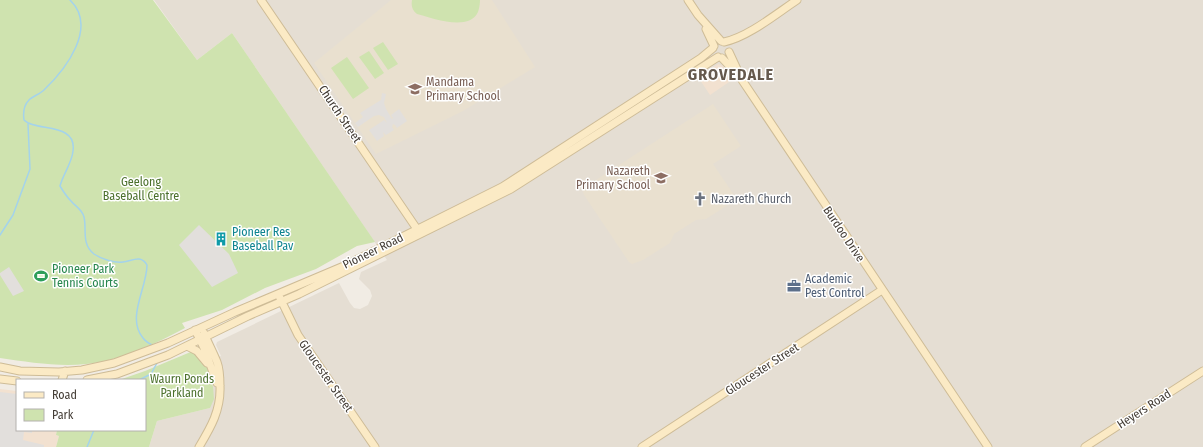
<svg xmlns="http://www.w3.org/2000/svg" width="1203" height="447" font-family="'Fira Sans Condensed',sans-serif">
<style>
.residential{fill:#e5ded3}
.commercial{fill:#f2e1d0}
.education{fill:#e9e0cf}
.green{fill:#cfe3af}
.parking{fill:#e2dfdc}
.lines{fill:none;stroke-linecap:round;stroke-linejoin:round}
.stream{stroke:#a4d3eb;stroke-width:1.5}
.secondary-casing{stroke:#cebc97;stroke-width:9}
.secondary{stroke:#fbeac5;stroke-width:7}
.labels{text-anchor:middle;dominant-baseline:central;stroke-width:3;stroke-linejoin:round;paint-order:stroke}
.education-label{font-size:12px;fill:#785e54;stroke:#fff;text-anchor:start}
.street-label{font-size:12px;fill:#433c35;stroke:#fff}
.park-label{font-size:12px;fill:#4b702c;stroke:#fff}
.worship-label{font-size:12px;fill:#5b616d;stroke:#fff;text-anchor:start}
.culture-label{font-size:12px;fill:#0d838f;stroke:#fff;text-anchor:start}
.leisure-label{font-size:12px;fill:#27864d;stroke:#fff;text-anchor:start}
.service-label{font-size:12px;fill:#4e5e75;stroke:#fff;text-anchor:start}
.district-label{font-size:16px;font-weight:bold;letter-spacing:1px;fill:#65594d;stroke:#fff}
</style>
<rect width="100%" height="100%" fill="#f1ece4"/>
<path class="residential" d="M 154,0 L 1203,0 L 1203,447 L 149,447 L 157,421 L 210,408 L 205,362 L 221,356 L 216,345 L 217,342 L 339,283 L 350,303 L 354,308 L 360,309 L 368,305 L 372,296 L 370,290 L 359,279 L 361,272 L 387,260 L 232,33 L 197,60 Z"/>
<path class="commercial" d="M 718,64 L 723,66 L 732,80 L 710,95 L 698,77 Z
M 0,389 L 17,391 L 17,430 L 57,430 L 56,435 L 59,436 L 56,447 L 0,447 Z"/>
<path class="education" d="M 391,0 L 492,0 L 535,67 L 463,111 L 376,154 L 314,63 Z
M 713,104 L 741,146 L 713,164 L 734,195 L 729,199 L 731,203 L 706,219 L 696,220 L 674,234 L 670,243 L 643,260 L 632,264 L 629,262 L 584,195 L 582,189 Z"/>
<path class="green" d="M 0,0 L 153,0 L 197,60 L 232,33 L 375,242 L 357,246 L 316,269 L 265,288 L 222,310 L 182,323 L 185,328 C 155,344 120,361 86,364 C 58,367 28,362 0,358 Z
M 412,0 L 480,0 C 480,4 479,9 478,12 C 469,32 432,18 417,14 C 412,10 411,6 412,0 Z
M 383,42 L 398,64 L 388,70 L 373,48 Z
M 369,51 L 384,73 L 375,79 L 359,57 Z
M 347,57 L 369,88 L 353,99 L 331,68 Z
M 193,351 L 205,362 L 213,387 L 214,399 L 210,408 L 157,421 L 149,447 L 56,447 L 59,436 L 56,435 L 57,430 L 145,430 L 145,380 L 119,380 L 145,371 Z"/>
<path class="parking" d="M 382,93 L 386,94 L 384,103 L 386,109 L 392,119 L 393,118 L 391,115 L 399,109 L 407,121 L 397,128 L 395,125 L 393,124 L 392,127 L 394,130 L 386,135 L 383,132 L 384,136 L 377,141 L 369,130 L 384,120 L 387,123 L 384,117 L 379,115 L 374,116 L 358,127 L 355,123 L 363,117 L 360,113 L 381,100 Z
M 199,225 L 229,254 L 238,273 L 212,287 L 179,245 Z
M 9,267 L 24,291 L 13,296 L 0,275 L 0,273 Z
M 0,392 L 17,394 L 17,430 L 32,430 L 32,433 L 24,432 L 23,440 L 44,445 L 44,447 L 0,447 Z"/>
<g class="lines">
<path class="stream" d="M 70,0 C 98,27 66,69 44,90 C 40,94 33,96 29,100 C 23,106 23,113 24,120 C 36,132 77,122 73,151 C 72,163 63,174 60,186 C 63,191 66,196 71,201 C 76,207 82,209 84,217 C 87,229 81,244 94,254 C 101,259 114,263 123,262 C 132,261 141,254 147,265 C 147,288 126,318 143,338 C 145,341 150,344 154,346
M 0,235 L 13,215 L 30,169 L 28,124
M 139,380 L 151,374 L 158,361
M 87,447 L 94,430"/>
<g class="secondary-casing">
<path id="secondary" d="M 261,0 L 419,232
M 688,0 L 698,15 L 721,41
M 706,29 L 714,46
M 724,42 C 748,37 776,14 797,0
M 729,52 L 742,80 L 988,447
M 722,58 L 737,74
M 280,298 L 298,335 L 375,447
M 195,330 L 204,348 L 217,383
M 187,346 L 197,351 L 207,363
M 0,367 L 20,371 L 59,372 L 82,370 L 114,363 L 168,343 L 235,312 L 344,266 L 502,187 L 701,58 L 713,48
M 0,379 L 17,381
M 62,380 L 65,371
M 87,380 L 117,374 L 168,355 L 248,316 L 299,294 L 511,189 L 718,57
M 199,447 C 211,427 221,410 220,386 C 220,378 220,370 217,362 C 213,352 208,343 204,333
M 642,447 L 882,290
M 1085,447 L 1203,371"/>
</g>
<use href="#secondary" class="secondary"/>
</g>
<defs>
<g id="school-bare" transform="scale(1.08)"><path d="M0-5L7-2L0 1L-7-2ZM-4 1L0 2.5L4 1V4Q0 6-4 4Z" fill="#8d6e63" stroke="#fff" stroke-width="2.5" paint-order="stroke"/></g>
<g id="church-bare" transform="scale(1.08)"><path d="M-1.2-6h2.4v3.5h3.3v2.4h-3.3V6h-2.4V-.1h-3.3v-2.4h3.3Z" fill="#6b7280" stroke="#fff" stroke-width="2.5" paint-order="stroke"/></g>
<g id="building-bare" transform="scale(1.08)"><path d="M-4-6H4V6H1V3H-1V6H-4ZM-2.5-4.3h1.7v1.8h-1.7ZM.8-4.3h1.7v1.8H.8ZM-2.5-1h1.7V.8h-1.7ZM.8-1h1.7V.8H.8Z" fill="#0f9aa8" stroke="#fff" stroke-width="2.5" paint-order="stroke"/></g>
<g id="stadium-bare" transform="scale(1.08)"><path d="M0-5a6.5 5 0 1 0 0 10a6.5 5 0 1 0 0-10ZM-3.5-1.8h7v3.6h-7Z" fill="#2e9e5b" stroke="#fff" stroke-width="2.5" paint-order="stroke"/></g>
<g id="office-bare" transform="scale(1.08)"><path d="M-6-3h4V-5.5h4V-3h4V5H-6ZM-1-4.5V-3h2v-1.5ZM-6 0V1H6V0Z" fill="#5c6f8a" stroke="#fff" stroke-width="2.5" paint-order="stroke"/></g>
</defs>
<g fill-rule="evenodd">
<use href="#school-bare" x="415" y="89"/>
<use href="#school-bare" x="661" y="178"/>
<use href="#church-bare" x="700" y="199"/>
<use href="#building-bare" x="221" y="239"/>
<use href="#stadium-bare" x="41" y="276"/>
<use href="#office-bare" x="794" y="286"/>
</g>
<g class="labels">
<g class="education-label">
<text x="426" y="82">Mandama<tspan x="426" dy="14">Primary School</tspan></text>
<text x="650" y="171" text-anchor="end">Nazareth<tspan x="650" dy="14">Primary School</tspan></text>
</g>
<g class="street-label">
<text transform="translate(340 114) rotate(56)">Church Street</text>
<text transform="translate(844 234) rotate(56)">Burdoo Drive</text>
<text transform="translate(373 251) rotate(-26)">Pioneer Road</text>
<text transform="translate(762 369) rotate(-33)">Gloucester Street</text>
<text transform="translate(326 376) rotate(55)">Gloucester Street</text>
<text transform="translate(1144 409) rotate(-33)">Heyers Road</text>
</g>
<g class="park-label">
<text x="141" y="182">Geelong<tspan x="141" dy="14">Baseball Centre</tspan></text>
<text x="182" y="379">Waurn Ponds<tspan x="182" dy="14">Parkland</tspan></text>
</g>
<g class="worship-label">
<text x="711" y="199">Nazareth Church</text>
</g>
<g class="culture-label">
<text x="232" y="232">Pioneer Res<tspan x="232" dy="14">Baseball Pav</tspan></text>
</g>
<g class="leisure-label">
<text x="52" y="269">Pioneer Park<tspan x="52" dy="14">Tennis Courts</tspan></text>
</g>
<g class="service-label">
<text x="805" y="279">Academic<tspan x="805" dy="14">Pest Control</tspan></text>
</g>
<g class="district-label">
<text x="731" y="74">GROVEDALE</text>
</g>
</g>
<rect x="16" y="379" width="130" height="52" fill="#ffffff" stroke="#b4b1ae"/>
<rect x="24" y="392" width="20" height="6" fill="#fbeac5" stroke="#b4b1ae"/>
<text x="52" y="399" font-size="12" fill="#433c35">Road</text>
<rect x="24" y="409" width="20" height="12" fill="#cfe3af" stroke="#b4b1ae"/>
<text x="52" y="419" font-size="12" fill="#433c35">Park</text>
</svg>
